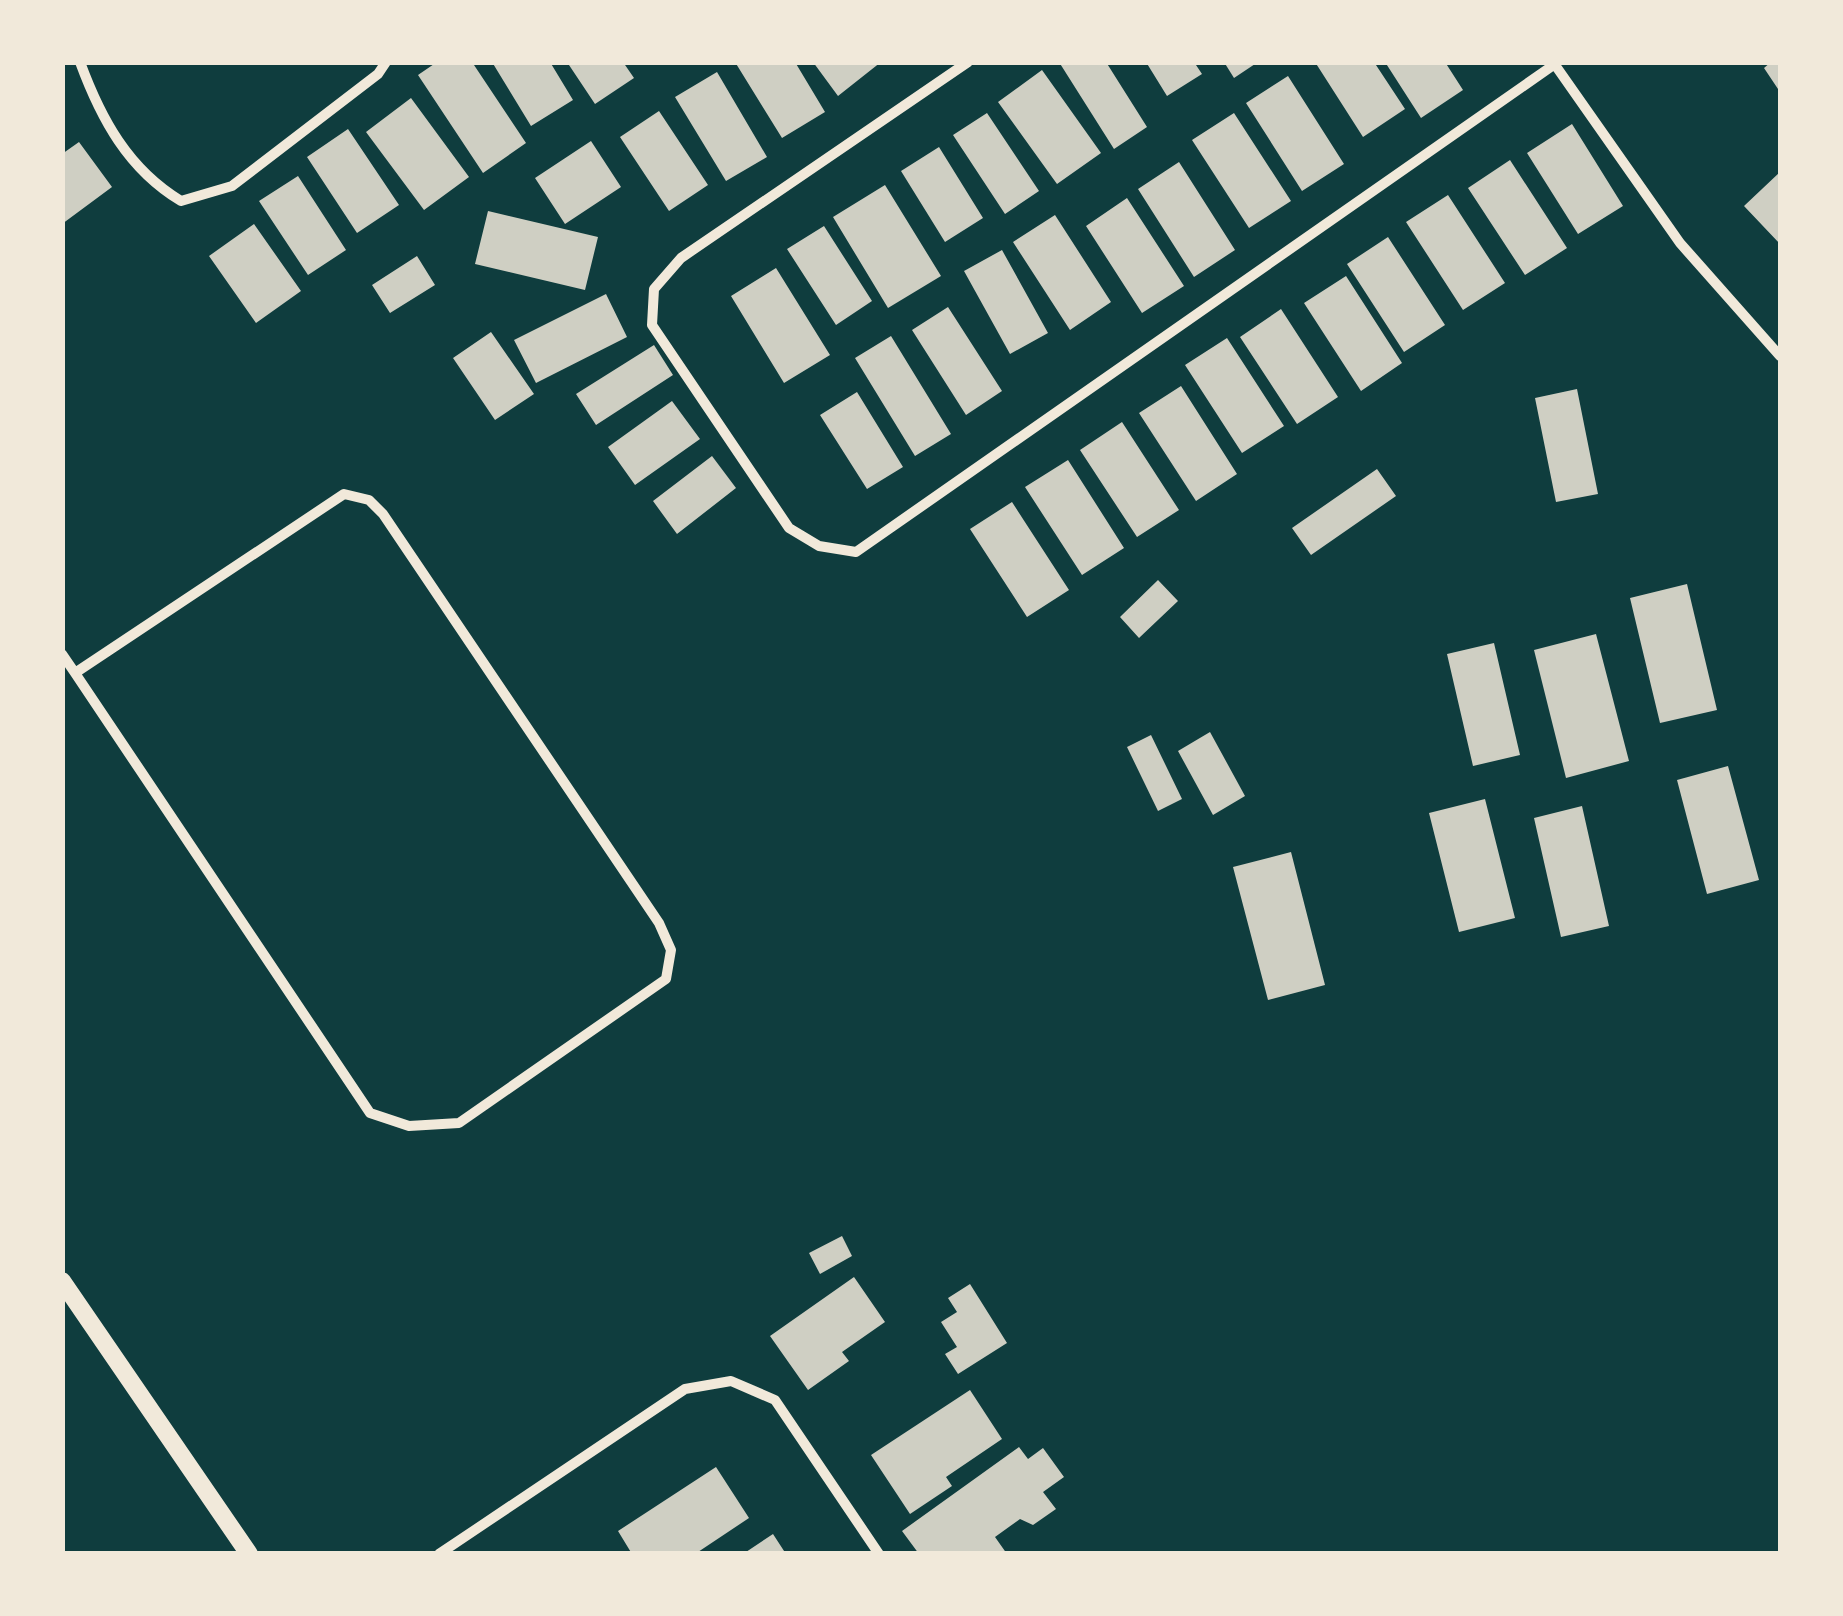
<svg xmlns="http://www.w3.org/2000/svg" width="1843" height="1616" font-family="Ubuntu,sans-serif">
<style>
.building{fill:#cfcfc3}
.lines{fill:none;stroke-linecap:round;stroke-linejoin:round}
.minor{stroke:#f1e9da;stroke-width:10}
.tertiary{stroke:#f1e9da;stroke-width:18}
</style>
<rect width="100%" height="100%" fill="#0f3d3e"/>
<path class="building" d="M 437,62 L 472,62 L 526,143 L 483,173 L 418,75 Z
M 492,62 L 550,62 L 573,100 L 531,126 Z
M 567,62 L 623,62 L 634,78 L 595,104 Z
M 735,62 L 795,62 L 825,112 L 782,138 Z
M 813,62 L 881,62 L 838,96 Z
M 1059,62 L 1106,62 L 1147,127 L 1114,149 Z
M 1146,62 L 1194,62 L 1202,74 L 1167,96 Z
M 1224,62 L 1258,62 L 1234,78 Z
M 1315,62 L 1374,62 L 1405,109 L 1363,137 Z
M 1385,62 L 1445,62 L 1463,90 L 1421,118 Z
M 1771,62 L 1780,62 L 1780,92 L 1764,68 Z
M 1042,70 L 1101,153 L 1057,184 L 998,102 Z
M 717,72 L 767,157 L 726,181 L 675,97 Z
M 1288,76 L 1344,164 L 1302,191 L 1246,103 Z
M 411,98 L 469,177 L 424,210 L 366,132 Z
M 659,111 L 708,185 L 669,211 L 620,137 Z
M 987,113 L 1039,191 L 1005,214 L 953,135 Z
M 1234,113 L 1291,201 L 1249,228 L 1192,140 Z
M 1572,124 L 1623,206 L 1578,234 L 1527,153 Z
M 348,129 L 399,205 L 357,233 L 307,157 Z
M 591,141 L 621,187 L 565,224 L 535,178 Z
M 79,142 L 112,187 L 62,224 L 62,154 Z
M 939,147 L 983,218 L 945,242 L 901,171 Z
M 1510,160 L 1567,248 L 1525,275 L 1468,188 Z
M 1179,162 L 1235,250 L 1194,277 L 1138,189 Z
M 1780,172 L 1780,244 L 1744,206 Z
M 298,176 L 346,250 L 308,275 L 259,201 Z
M 885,185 L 941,276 L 888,308 L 833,217 Z
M 1448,195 L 1505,283 L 1463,310 L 1406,222 Z
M 1127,198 L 1184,286 L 1142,313 L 1086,226 Z
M 488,211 L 598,237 L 585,290 L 475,264 Z
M 1055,215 L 1111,302 L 1070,330 L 1013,242 Z
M 254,224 L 301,291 L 256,323 L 209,256 Z
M 824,226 L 872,301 L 836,325 L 787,249 Z
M 1388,237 L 1445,325 L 1404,352 L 1347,264 Z
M 1002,250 L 1048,333 L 1010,354 L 964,271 Z
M 417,256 L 435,285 L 390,313 L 372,285 Z
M 776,268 L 830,355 L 784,383 L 731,296 Z
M 1346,276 L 1402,363 L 1361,391 L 1304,303 Z
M 606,294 L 627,337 L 536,383 L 514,340 Z
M 948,307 L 1002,391 L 966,415 L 912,330 Z
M 1281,309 L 1338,397 L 1297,424 L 1240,337 Z
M 491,332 L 534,394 L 495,420 L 453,358 Z
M 891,336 L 951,434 L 915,456 L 855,358 Z
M 1227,338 L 1284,426 L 1242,453 L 1185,365 Z
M 654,345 L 673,375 L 596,425 L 576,394 Z
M 1181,386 L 1237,474 L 1196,501 L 1139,413 Z
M 1577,389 L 1598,494 L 1556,502 L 1535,398 Z
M 857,392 L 903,467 L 867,489 L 820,415 Z
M 672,401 L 700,439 L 635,485 L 608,447 Z
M 1122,422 L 1179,510 L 1137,537 L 1080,450 Z
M 712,456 L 736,488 L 677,534 L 653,501 Z
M 1068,460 L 1124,548 L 1082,575 L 1025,487 Z
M 1377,469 L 1396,496 L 1311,555 L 1292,528 Z
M 1012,502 L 1069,590 L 1027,617 L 970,529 Z
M 1158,580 L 1178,601 L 1139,638 L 1120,617 Z
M 1687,584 L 1717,710 L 1660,723 L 1630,598 Z
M 1596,634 L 1629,761 L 1566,778 L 1534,650 Z
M 1494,643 L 1520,755 L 1473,766 L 1447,654 Z
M 1210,732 L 1245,796 L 1213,815 L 1178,751 Z
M 1151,735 L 1182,799 L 1158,811 L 1127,747 Z
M 1728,766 L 1759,880 L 1707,894 L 1677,780 Z
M 1485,799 L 1515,918 L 1459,932 L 1429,813 Z
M 1582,806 L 1609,926 L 1561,937 L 1534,818 Z
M 1291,852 L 1325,985 L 1268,1000 L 1233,867 Z
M 842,1236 L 852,1256 L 820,1274 L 809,1253 Z
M 854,1277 L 885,1322 L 842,1352 L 849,1361 L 808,1390 L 770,1336 Z
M 970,1284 L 1007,1343 L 958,1374 L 945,1354 L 957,1347 L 941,1322 L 957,1312 L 948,1298 Z
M 970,1390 L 1002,1439 L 946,1477 L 952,1486 L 910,1514 L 871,1455 Z
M 1019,1447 L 1028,1459 L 1043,1448 L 1064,1477 L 1043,1492 L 1056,1509 L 1033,1525 L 1020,1519 L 995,1537 L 1007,1554 L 919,1554 L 902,1531 Z
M 716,1467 L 749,1518 L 695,1554 L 632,1554 L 618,1531 Z
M 773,1534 L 786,1554 L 743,1554 Z"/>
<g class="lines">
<path class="minor" d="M 80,62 C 101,119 128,169 181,201 L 232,186 L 378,74 L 386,62
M 968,62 L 681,258 L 654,289 L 652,325 L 789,528 L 819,546 L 856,552 L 1555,64
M 1553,62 L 1680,243 L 1780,356
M 62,654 L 75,673 L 370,1113 L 409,1126 L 459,1123 L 666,979 L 671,950 L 659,923 L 383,514 L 369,500 L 344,494 L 75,673
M 439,1554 L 685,1389 L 731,1381 L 775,1400 L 879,1554"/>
<path class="tertiary" d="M 62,1281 L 249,1554"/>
</g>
<rect width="1843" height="1616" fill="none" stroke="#f1e9da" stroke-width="130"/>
</svg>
